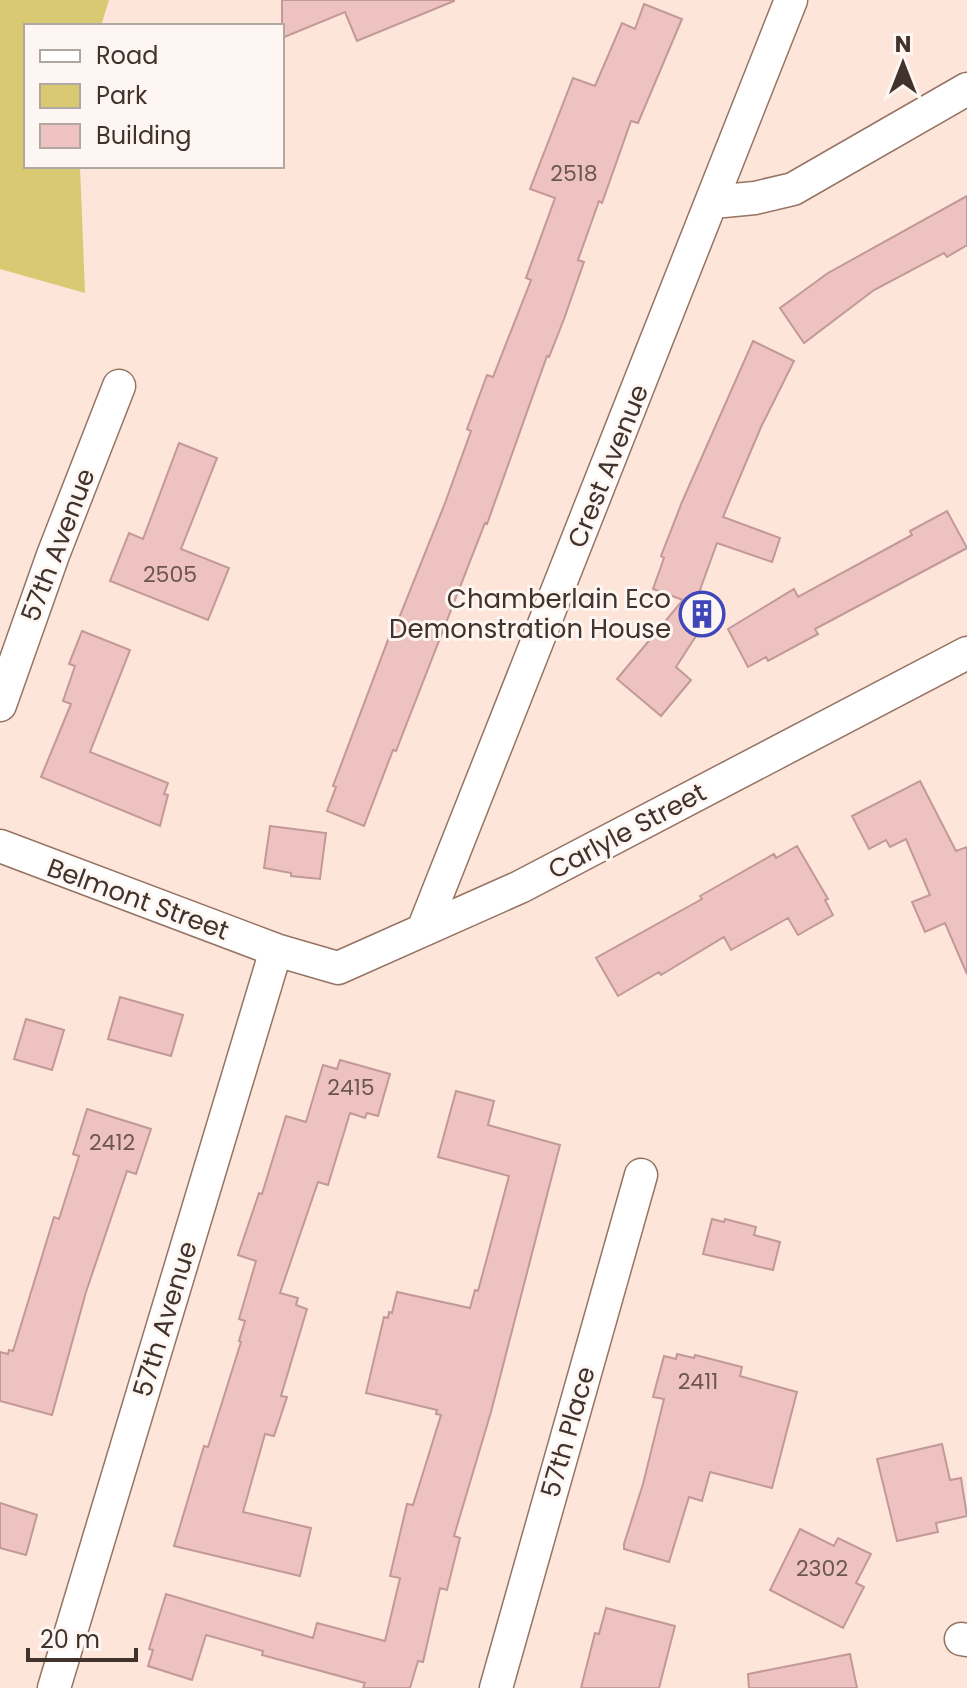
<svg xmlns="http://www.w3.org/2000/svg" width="967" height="1688" font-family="Poppins,sans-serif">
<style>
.green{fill:#d9c973}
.building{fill:#edc2c0;stroke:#c29998;stroke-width:2}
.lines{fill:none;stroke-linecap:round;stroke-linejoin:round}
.street-casing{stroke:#967363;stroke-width:35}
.street{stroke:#fff;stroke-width:32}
.labels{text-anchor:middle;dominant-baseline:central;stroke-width:6;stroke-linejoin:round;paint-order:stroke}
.number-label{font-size:22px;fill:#6c5650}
.street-label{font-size:26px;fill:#41322b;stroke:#fef6f2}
.poi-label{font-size:26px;fill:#41322b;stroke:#fef6f2;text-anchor:end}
</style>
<rect width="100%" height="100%" fill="#fde5da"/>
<path class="green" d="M 0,0 L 109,0 L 101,26 L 26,26 L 26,166 L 80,166 L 85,293 L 0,269 Z"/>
<path class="building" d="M 282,0 L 454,0 L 454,1 L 357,41 L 345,12 L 282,38 Z
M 644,4 L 682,19 L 638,123 L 631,121 L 602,203 L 599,201 L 578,260 L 584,262 L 564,319 L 549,357 L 547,356 L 487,524 L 485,523 L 396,751 L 393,750 L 364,826 L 327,811 L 336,787 L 333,786 L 391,632 L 393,633 L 445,503 L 471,431 L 467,429 L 487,375 L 493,377 L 531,280 L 526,278 L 555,198 L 530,189 L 573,78 L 595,86 L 622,23 L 635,29 Z
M 967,196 L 967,245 L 947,257 L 944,253 L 874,290 L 804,343 L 780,308 L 828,273 Z
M 753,341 L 794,361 L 761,427 L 723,517 L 780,538 L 772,562 L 717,543 L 696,601 L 712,611 L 676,667 L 691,680 L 661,716 L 617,679 L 683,600 L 653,589 L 664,558 L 661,556 L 682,502 Z
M 179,443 L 217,458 L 181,549 L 229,568 L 208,620 L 110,581 L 129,533 L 143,539 Z
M 947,511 L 967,548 L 815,629 L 818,634 L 768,661 L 766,657 L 748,667 L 728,629 L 794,589 L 798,597 L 912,535 L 910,531 Z
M 82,631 L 130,650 L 90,752 L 168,783 L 164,794 L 168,795 L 160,826 L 41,777 L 71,704 L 63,701 L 75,666 L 69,664 Z
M 920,781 L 956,851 L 967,847 L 967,974 L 945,923 L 925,932 L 912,902 L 930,895 L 906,839 L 890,847 L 886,840 L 869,849 L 852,816 Z
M 270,826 L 326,833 L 320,879 L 291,876 L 291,873 L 264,868 Z
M 797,846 L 828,899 L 825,900 L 833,915 L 798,935 L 788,918 L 731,950 L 724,937 L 661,975 L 659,972 L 618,996 L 596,958 L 702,899 L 700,896 L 774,854 L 776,858 Z
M 120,997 L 183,1015 L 171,1056 L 108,1039 Z
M 26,1019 L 64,1030 L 52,1070 L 14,1059 Z
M 340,1060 L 390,1074 L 378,1116 L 367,1113 L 365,1118 L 350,1113 L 328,1185 L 318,1182 L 280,1293 L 298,1298 L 296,1305 L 307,1309 L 281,1396 L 287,1397 L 274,1436 L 265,1434 L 243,1512 L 311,1528 L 300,1576 L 174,1546 L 204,1446 L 208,1447 L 241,1342 L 239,1341 L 245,1321 L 239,1319 L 256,1261 L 238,1255 L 259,1193 L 262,1194 L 286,1116 L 306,1122 L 323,1065 L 337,1069 Z
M 456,1091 L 494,1101 L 488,1125 L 560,1145 L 491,1412 L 454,1536 L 460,1538 L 447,1590 L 440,1588 L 423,1662 L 418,1661 L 410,1688 L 363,1688 L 365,1683 L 262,1655 L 263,1651 L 206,1635 L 192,1680 L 148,1666 L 153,1650 L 149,1649 L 166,1594 L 313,1638 L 317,1623 L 385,1641 L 400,1578 L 390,1576 L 407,1504 L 413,1505 L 441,1415 L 436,1414 L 437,1410 L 366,1393 L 384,1317 L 388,1318 L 389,1312 L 392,1313 L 397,1292 L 470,1308 L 475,1290 L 478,1291 L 509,1176 L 438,1157 Z
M 87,1109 L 151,1129 L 136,1174 L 127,1171 L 86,1292 L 52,1415 L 0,1401 L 0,1352 L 8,1354 L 9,1350 L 13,1351 L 54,1217 L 59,1219 L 79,1156 L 73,1154 Z
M 712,1219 L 724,1222 L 725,1219 L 756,1227 L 754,1235 L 780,1242 L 773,1270 L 703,1254 Z
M 677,1354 L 694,1358 L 695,1355 L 742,1367 L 740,1376 L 797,1392 L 772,1488 L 710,1472 L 702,1501 L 689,1497 L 669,1562 L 624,1549 L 624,1544 L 643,1484 L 664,1399 L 653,1397 L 664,1356 L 676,1359 Z
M 942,1444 L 950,1480 L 961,1478 L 967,1516 L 936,1523 L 938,1532 L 897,1541 L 877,1459 Z
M 0,1503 L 37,1515 L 26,1555 L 0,1548 Z
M 800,1529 L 834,1546 L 838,1538 L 871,1554 L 856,1583 L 864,1587 L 843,1628 L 770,1590 Z
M 606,1608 L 675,1626 L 659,1688 L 581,1688 L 595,1633 L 599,1634 Z
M 850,1654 L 857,1688 L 749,1688 L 748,1674 Z"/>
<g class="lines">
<g class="street-casing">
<path id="street" d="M 713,202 L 755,198 L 793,189 L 967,89
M 0,705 L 53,555 L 119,386
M 0,846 L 276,950 L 338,968 L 520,887 L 967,653
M 423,930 L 791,0
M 961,1639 L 967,1640
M 54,1688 L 276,950
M 496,1688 L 641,1175"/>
</g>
<use href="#street" class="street"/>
</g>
<defs>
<g id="building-ring" transform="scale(2.3)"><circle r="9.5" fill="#fef6f2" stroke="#3e46ba" stroke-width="1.5"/><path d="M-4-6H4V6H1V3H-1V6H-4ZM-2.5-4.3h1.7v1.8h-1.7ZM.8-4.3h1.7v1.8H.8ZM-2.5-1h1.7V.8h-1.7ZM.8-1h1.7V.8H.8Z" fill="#3e46ba"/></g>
</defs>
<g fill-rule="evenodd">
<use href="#building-ring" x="702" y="614"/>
</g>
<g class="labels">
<g class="number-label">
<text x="574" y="173">2518</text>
<text x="170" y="574">2505</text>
<text x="351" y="1087">2415</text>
<text x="112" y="1142">2412</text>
<text x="698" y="1381">2411</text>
<text x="822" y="1568">2302</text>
</g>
<g class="street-label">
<text transform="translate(608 466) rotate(-68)">Crest Avenue</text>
<text transform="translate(58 545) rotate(-69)">57th Avenue</text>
<text transform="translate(627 831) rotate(-28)">Carlyle Street</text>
<text transform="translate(138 899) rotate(20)">Belmont Street</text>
<text transform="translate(165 1319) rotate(-73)">57th Avenue</text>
<text transform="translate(568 1432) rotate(-74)">57th Place</text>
</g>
<g class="poi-label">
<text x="671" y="599">Chamberlain Eco<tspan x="671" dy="30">Demonstration House</tspan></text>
</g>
</g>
<rect x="24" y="24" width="260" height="144" fill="#fef6f2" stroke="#b2a8a2" stroke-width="2"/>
<rect x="40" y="50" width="40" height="12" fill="#ffffff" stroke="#b2a8a2" stroke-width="2"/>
<text x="96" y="64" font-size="24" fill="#41322b">Road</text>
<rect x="40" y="84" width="40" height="24" fill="#d9c973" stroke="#b2a8a2" stroke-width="2"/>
<text x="96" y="104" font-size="24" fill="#41322b">Park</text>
<rect x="40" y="124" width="40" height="24" fill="#edc2c0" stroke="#b2a8a2" stroke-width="2"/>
<text x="96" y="144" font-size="24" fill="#41322b">Building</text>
<g transform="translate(903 64)" stroke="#fef6f2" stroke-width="6" paint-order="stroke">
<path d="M0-6L14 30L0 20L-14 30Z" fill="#41322b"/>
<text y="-12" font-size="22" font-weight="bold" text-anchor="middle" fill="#41322b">N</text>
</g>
<path d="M28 1648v12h108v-12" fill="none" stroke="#41322b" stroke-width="4"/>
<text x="40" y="1648" font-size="24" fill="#41322b" stroke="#fef6f2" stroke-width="6" paint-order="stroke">20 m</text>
</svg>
